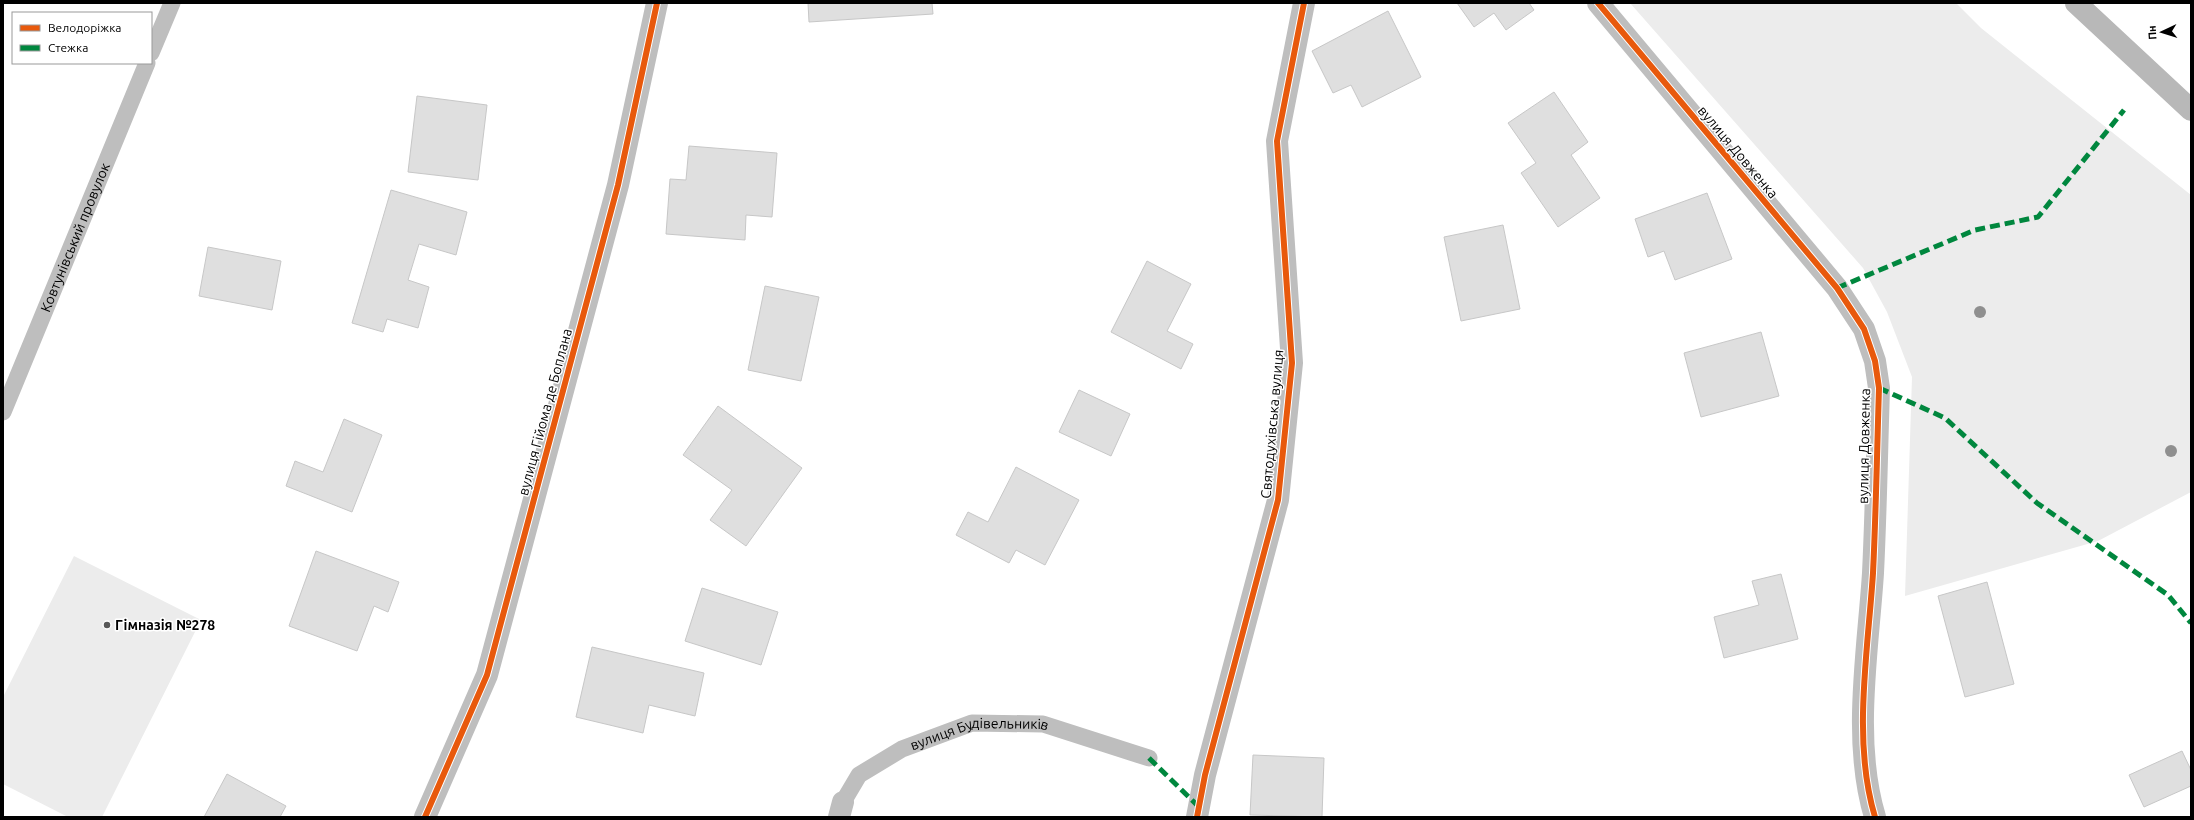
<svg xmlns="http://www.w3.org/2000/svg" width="2194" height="820" font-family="Ubuntu,sans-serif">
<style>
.green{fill:#ececec}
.building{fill:#dfdfdf;stroke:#c7c7c7}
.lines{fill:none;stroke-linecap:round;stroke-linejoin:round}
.lane{stroke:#bebebe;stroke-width:17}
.street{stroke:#bebebe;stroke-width:22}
.secondary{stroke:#b8b8b8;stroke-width:22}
.quiet{stroke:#00873e;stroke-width:5;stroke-dasharray:10 5;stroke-linecap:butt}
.cycleway-casing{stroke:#fff;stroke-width:8}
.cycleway{stroke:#e8590c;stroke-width:6}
.tree{fill:#8f8f8f}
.poi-dot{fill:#595959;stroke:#fff;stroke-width:1.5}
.labels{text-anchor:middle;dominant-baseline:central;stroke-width:3;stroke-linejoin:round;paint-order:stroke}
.street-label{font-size:14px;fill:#000;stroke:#fff}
.poi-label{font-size:14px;font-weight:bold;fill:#000;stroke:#fff;text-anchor:start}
</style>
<rect width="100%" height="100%" fill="#fff"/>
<path class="green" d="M 1630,3 L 1956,3 L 1981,28 L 2191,195 L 2191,492 L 2098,541 L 1905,596 L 1912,377 L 1887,312 L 1863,268 Z
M 74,556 L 201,620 L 102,817 L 68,817 L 3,784 L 3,697 Z"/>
<path class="building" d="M 808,3 L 932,3 L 933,14 L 809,22 Z
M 1457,3 L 1529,3 L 1534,10 L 1506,30 L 1494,13 L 1474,27 Z
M 1388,11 L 1421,77 L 1362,107 L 1351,85 L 1333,93 L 1312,51 Z
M 1554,92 L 1588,142 L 1571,155 L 1600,198 L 1558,227 L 1521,173 L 1536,163 L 1508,123 Z
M 417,96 L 487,105 L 478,180 L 408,172 Z
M 689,146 L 777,153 L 772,217 L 746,215 L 745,240 L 666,234 L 670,179 L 686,180 Z
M 391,190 L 467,212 L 456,255 L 419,244 L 408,280 L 429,287 L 418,328 L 387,319 L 383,332 L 352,323 Z
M 1707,193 L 1732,259 L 1675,280 L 1664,251 L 1648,257 L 1635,219 Z
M 1503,225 L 1520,309 L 1461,321 L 1444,237 Z
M 208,247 L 281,261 L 272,310 L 199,296 Z
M 1147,261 L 1191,284 L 1167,331 L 1193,344 L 1181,369 L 1111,332 Z
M 765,286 L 819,297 L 801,381 L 748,370 Z
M 1761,332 L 1779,396 L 1701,417 L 1684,353 Z
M 1079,390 L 1130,414 L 1111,456 L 1059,432 Z
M 718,406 L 802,468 L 746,546 L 710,520 L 732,490 L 683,455 Z
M 344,419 L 382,435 L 352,512 L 286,486 L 295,461 L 323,472 Z
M 1016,467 L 1079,500 L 1045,565 L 1016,550 L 1009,563 L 956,535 L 968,512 L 988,522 Z
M 316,551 L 399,582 L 388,612 L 374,606 L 357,651 L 289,626 Z
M 1781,574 L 1798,639 L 1724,658 L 1714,617 L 1759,605 L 1752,581 Z
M 1987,582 L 2014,684 L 1965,697 L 1938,596 Z
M 702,588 L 778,612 L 761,665 L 685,641 Z
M 592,647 L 704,673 L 695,716 L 649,705 L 643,733 L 576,717 Z
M 2182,751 L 2191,770 L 2191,786 L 2144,807 L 2129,775 Z
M 1253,755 L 1324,758 L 1322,817 L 1250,815 Z
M 227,774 L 286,806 L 280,817 L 204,817 Z"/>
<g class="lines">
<g class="lane">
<path d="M 151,53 L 172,3"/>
<path id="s1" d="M 3,412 L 147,63"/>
<path id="s2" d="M 843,802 L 859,775 L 902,749 L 972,723 L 1043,724 L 1149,758"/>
</g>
<path class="street" d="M 1598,3 L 1837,288 L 1864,329 L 1875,361 L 1879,388 C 1877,450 1876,512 1873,573 C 1868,651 1852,741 1875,817
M 425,817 L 487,675 L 618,185 L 657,3
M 839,817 L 843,802
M 1197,817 L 1205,775 L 1278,500 L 1292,363 L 1277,141 L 1304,3"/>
<path class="secondary" d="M 2076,3 L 2191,110"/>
<path class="quiet" d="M 1837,288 L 1975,230 L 2038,217 L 2124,110
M 1879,388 L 1945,418 L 2037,503 L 2168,595 L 2191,623
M 1149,758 L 1199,807"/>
<g class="cycleway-casing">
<path id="cycleway" d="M 1598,3 L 1837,288 L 1864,329 L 1875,361 L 1879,388 C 1877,450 1876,512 1873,573 C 1868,651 1852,741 1875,817
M 425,817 L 487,675 L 618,185 L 657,3
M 1197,817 L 1205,775 L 1278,500 L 1292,363 L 1277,141 L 1304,3"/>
</g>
<use href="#cycleway" class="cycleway"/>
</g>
<g class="tree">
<circle cx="1980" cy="312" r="6"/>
<circle cx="2171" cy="451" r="6"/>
</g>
<circle class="poi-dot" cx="107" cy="625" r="4"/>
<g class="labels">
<g class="street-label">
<text transform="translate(1738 152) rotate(50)">вулиця Довженка</text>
<text stroke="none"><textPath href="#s1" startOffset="189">Ковтунівський провулок</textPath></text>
<text transform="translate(545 412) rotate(-75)">вулиця Гійома де Боплана</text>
<text transform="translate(1272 424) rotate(-85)">Святодухівська вулиця</text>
<text transform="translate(1864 446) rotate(-89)">вулиця Довженка</text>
<text stroke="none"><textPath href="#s2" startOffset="162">вулиця Будівельників</textPath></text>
</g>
<g class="poi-label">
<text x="115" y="625">Гімназія №278</text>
</g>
</g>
<rect width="2194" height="820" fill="none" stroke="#000000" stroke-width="8"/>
<rect x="12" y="12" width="140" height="52" fill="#ffffff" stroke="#999999"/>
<rect x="20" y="25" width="20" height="6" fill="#e8590c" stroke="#999999"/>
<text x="48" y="32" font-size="12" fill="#000000">Велодоріжка</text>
<rect x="20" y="45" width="20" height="6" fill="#00873e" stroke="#999999"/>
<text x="48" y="52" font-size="12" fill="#000000">Стежка</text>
<g transform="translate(2162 32) rotate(266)" stroke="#ffffff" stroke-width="3" paint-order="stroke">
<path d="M0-3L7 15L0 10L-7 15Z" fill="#000000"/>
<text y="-6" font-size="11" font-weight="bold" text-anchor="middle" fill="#000000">Пн</text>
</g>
</svg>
